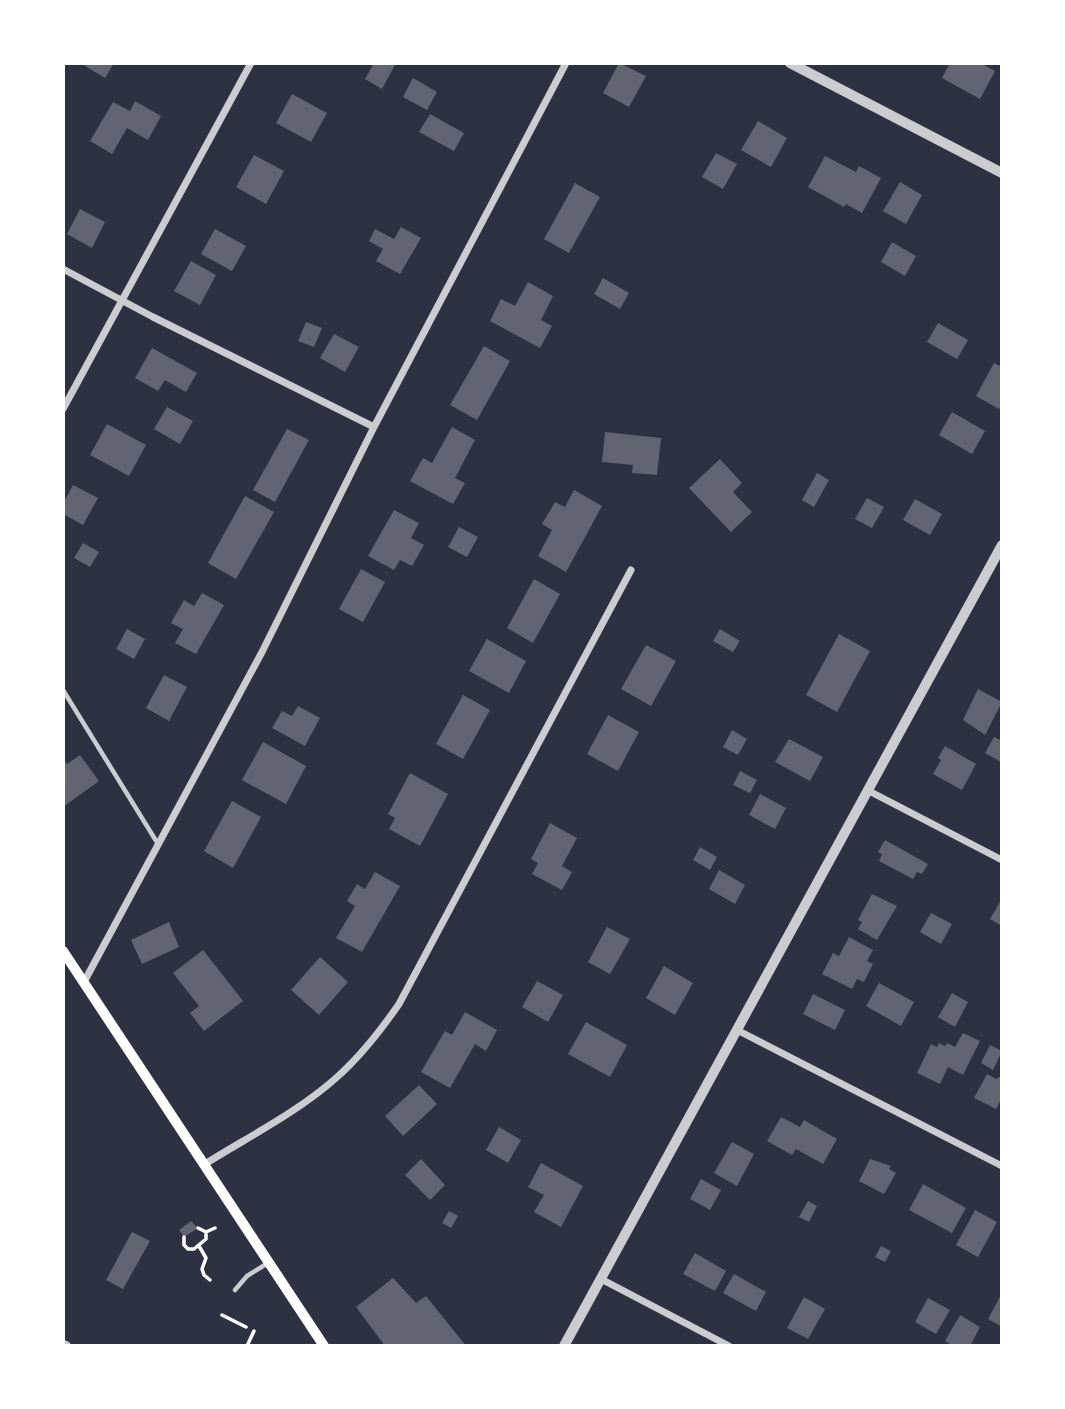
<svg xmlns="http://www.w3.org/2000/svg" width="1065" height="1409" font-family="'Space Grotesk',sans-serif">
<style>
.building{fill:#626471}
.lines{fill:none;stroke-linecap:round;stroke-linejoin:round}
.path{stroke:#fff;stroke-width:3.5}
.service{stroke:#caccd0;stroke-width:4.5}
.minor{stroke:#caccd0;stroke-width:7}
.tertiary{stroke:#caccd0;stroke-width:10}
.secondary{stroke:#fff;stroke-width:10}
</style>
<rect width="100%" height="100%" fill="#2d3142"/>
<path class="building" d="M 87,63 L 114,63 L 105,78 L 85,66 Z
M 374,63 L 396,63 L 382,89 L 365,79 Z
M 619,63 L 646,76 L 629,107 L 603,93 Z
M 950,63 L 980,63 L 995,71 L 980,99 L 942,78 Z
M 413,78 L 437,92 L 427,110 L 403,97 Z
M 292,94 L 327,113 L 311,142 L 276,123 Z
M 135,101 L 161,116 L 148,140 L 127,128 L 112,154 L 90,141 L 113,102 L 130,111 Z
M 430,114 L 464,133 L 454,151 L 419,132 Z
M 758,121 L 787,138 L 771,167 L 741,150 Z
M 716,153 L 737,164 L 723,189 L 702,177 Z
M 254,155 L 284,171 L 266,204 L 236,187 Z
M 825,156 L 856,172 L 859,166 L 881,178 L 862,213 L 846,204 L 844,207 L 808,187 Z
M 900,182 L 922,195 L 906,224 L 883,211 Z
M 575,183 L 600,197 L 569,253 L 544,239 Z
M 80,209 L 105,222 L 92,248 L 67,234 Z
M 401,227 L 421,238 L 400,274 L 376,261 L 383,249 L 369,241 L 375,229 L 394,239 Z
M 215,229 L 246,246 L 232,271 L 201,254 Z
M 892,242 L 916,256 L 905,276 L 881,262 Z
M 191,261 L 216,275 L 200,305 L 174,291 Z
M 603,278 L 629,293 L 620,309 L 594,294 Z
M 528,282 L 553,296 L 541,320 L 552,326 L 540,348 L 490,321 L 501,299 L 515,306 Z
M 306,322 L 322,328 L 314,347 L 298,341 Z
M 938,323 L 968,340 L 957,359 L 927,342 Z
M 334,334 L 359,347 L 345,372 L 320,358 Z
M 484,346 L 510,361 L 477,420 L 450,405 Z
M 152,348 L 197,373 L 186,392 L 165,380 L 158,391 L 135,378 Z
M 994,363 L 1002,367 L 1002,403 L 999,409 L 976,396 Z
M 167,407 L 193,421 L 180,444 L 154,429 Z
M 952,412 L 985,431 L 972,454 L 939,435 Z
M 107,424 L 146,445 L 129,476 L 90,455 Z
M 452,427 L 475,440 L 455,478 L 465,483 L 453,504 L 410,481 L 423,458 L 432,463 Z
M 287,429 L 309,440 L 275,502 L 253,490 Z
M 605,432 L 661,438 L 657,475 L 632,473 L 633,465 L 602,462 Z
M 720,459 L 742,483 L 733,492 L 752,512 L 731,532 L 689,488 Z
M 817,473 L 829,480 L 814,507 L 802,500 Z
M 73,485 L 98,498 L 83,525 L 63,514 L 63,504 Z
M 574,490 L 602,506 L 566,572 L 538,556 L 552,530 L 542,524 L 555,502 L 565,507 Z
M 245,496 L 274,512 L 236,579 L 208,563 Z
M 867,498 L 884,507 L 872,528 L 855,519 Z
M 915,499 L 942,514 L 930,535 L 903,520 Z
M 394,510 L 419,523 L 411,538 L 424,545 L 412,566 L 400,560 L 394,570 L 368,556 Z
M 459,527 L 478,537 L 467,557 L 448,547 Z
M 83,543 L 99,552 L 90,567 L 74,558 Z
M 361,569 L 385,582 L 363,622 L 339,609 Z
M 534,579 L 560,594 L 533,643 L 507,628 Z
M 202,593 L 224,605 L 196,654 L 175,643 L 183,629 L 171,623 L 184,600 L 194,606 Z
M 127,629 L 145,639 L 134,659 L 116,649 Z
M 720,629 L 740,641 L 733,652 L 713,641 Z
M 839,634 L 870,651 L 837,712 L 806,695 Z
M 487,639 L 526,661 L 509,693 L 469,671 Z
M 646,645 L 676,661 L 651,706 L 621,689 Z
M 164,675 L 187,687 L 169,721 L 146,708 Z
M 978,689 L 1002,702 L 985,735 L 963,720 Z
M 463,695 L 490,710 L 463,759 L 436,744 Z
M 298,706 L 320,718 L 305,746 L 272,728 L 282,711 L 292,716 Z
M 608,715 L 639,732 L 618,771 L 587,754 Z
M 732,730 L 747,739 L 738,755 L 723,747 Z
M 994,737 L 1002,741 L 1001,762 L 985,753 Z
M 789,739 L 823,757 L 810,781 L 775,762 Z
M 263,742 L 306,766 L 286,804 L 242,780 Z
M 945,746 L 976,764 L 962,790 L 933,774 L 941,760 L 938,758 Z
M 80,755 L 99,781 L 63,807 L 63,758 L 67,764 Z
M 740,771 L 757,780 L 750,793 L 733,785 Z
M 410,773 L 448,794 L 420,846 L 389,829 L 395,818 L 388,814 Z
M 760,794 L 786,808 L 775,829 L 749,815 Z
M 232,801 L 261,817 L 233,868 L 204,851 Z
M 550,823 L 577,838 L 562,866 L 572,872 L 562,890 L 532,874 L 538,863 L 531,859 Z
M 885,840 L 928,864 L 922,874 L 917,872 L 913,879 L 879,861 L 882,854 L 878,852 Z
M 700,847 L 717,857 L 710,870 L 693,860 Z
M 719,870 L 745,885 L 735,904 L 709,889 Z
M 375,872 L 400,886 L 362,952 L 336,938 L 355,906 L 347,901 L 357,884 L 365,889 Z
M 872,894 L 897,906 L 877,940 L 858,929 L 862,922 L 858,920 Z
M 1000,902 L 1002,903 L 1002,926 L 990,919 Z
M 931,913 L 952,924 L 941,944 L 920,932 Z
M 169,922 L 179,947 L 142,964 L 131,940 Z
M 607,927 L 630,939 L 610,974 L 588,962 Z
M 849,937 L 873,950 L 867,961 L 873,964 L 864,982 L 857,979 L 852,989 L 822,974 L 833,953 L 839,956 Z
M 203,950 L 243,1001 L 204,1031 L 190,1013 L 199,1006 L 173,973 Z
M 320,957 L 348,982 L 319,1015 L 291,990 Z
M 664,966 L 693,983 L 675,1015 L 646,998 Z
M 537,981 L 563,995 L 548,1022 L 522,1007 Z
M 879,983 L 914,1002 L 901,1026 L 866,1006 Z
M 952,993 L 968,1002 L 955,1027 L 938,1017 Z
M 813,994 L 845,1010 L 835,1030 L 803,1014 Z
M 465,1012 L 497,1030 L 486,1051 L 475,1044 L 450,1088 L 421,1072 L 445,1031 L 452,1035 Z
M 586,1022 L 627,1045 L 610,1077 L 568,1054 Z
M 963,1033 L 980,1041 L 963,1075 L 948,1067 L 940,1084 L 917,1073 L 931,1044 L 937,1047 L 939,1043 L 945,1046 L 947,1043 L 955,1047 Z
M 990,1045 L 1002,1051 L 993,1070 L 981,1063 Z
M 987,1074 L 996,1079 L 999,1077 L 1002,1078 L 1002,1098 L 996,1109 L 974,1098 Z
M 419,1085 L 437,1104 L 403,1136 L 385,1116 Z
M 781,1117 L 800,1127 L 804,1120 L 837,1139 L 823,1164 L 796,1149 L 792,1155 L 767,1141 Z
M 499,1127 L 521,1140 L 508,1163 L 486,1150 Z
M 732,1142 L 754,1154 L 737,1186 L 714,1173 Z
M 421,1159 L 445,1185 L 430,1200 L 405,1175 Z
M 870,1159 L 891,1166 L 889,1169 L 896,1173 L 884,1194 L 859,1181 Z
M 541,1163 L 583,1186 L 561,1227 L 534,1212 L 544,1195 L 528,1187 Z
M 701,1179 L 721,1190 L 710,1210 L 690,1199 Z
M 923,1184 L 966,1208 L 952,1233 L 909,1210 Z
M 808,1201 L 817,1206 L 809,1222 L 799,1217 Z
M 975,1210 L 997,1222 L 978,1257 L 956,1245 Z
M 449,1211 L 458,1216 L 451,1228 L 442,1223 Z
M 191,1221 L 198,1228 L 184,1237 L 179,1230 Z
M 132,1232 L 150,1241 L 123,1289 L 106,1280 Z
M 881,1246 L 891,1251 L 885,1262 L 875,1257 Z
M 695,1253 L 726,1271 L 715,1291 L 683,1274 Z
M 734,1274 L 766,1292 L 756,1311 L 723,1293 Z
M 393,1278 L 416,1303 L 426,1296 L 466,1346 L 385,1346 L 356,1307 Z
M 1002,1293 L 1002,1327 L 988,1319 Z
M 804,1297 L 825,1309 L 808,1339 L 787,1328 Z
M 928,1298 L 950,1310 L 936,1334 L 915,1322 Z
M 960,1315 L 980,1327 L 970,1346 L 953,1346 L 945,1341 Z"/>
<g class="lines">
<path class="path" d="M 198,1228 L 206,1232 L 215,1228
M 184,1237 L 184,1245 L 188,1249 L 194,1249 L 206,1239 L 206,1232
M 199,1246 L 206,1258 L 202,1269 L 204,1275 L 210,1280
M 222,1315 L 246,1327
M 247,1346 L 254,1331"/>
<path class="service" d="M 63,690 L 158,844
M 235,1290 L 247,1276 L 268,1263"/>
<path class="minor" d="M 63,269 L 153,317 L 374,427
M 63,409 L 251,63
M 869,791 L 1002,860
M 84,982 L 262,652 L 374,427 L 566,63
M 737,1030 L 1002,1166
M 205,1164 C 248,1137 298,1112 336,1078 C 360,1057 381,1030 399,1004 L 631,570
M 601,1279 L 729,1346"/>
<path class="tertiary" d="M 790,63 L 1002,173
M 63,1345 L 66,1346
M 564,1346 L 1002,545"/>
<path class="secondary" d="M 63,951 L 324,1346"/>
</g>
<rect width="1065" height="1409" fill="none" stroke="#ffffff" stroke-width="130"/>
</svg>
